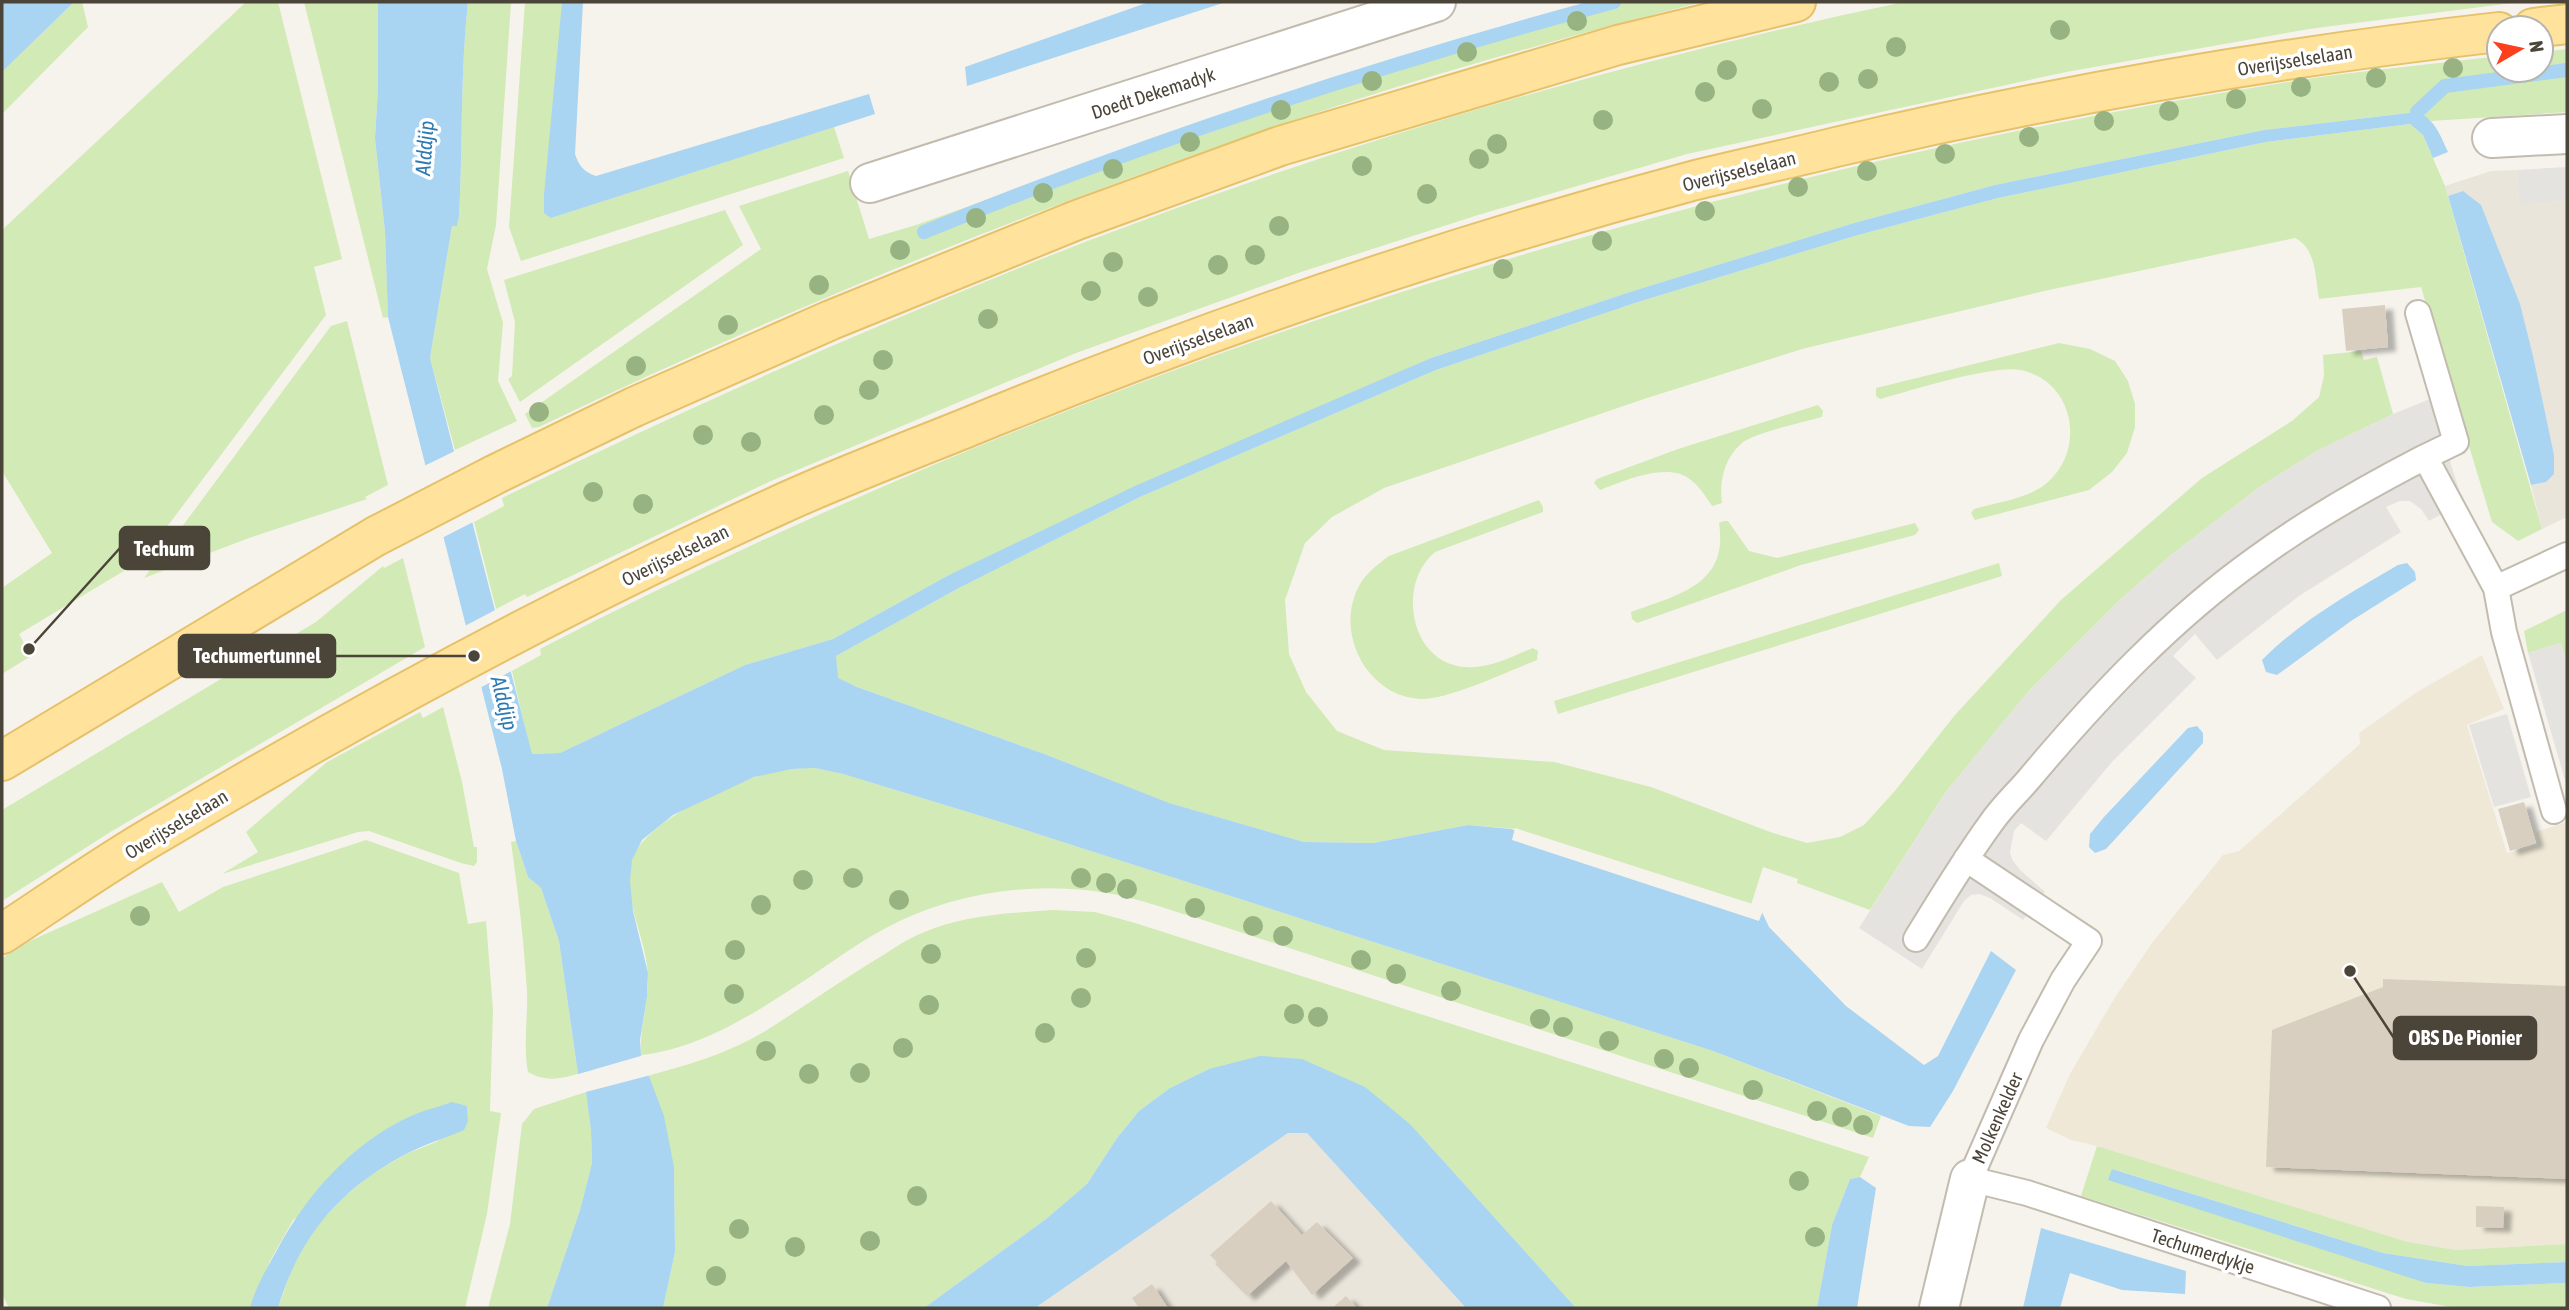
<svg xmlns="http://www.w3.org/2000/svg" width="2569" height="1310" font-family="'Asap Condensed',sans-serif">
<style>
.residential{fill:#eae5da}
.education{fill:#efe8d6}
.green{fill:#d2eab5}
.parking{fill:#e5e3e0}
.water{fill:#a9d4f2}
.pier{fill:#f6f3ec}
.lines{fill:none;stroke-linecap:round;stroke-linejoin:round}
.stream{stroke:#a9d4f2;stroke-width:14}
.building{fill:#d8cfc1;filter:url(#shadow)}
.service-casing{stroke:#c2bbae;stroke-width:28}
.minor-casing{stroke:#c2bbae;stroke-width:42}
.primary-casing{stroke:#e6c16a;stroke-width:42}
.service{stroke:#fff;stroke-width:24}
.minor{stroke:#fff;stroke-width:38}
.primary{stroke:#ffe39c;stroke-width:38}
.tree{fill:#97b381}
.labels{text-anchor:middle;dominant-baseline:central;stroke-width:7;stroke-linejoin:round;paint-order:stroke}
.street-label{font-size:19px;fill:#4b4439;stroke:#fff}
.water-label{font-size:21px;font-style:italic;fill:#2e7ab2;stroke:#fff}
.leader{fill:none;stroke:#4b4439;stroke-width:2.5}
.callout-dot{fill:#4b4439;stroke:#fff;stroke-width:2.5}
.callout{fill:#4b4439;stroke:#4b4439;stroke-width:2.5}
.callout-label{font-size:21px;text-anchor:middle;font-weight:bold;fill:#fff}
</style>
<defs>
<filter id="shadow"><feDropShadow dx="8" dy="4.5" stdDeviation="2" flood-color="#0004"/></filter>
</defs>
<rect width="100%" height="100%" fill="#f6f3ec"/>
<path class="residential" d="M 2517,170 L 2519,203 L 2567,201 L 2567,517 L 2542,529 L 2531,485 L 2546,482 L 2554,455 L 2544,416 L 2463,191 L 2448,196 L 2445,186 L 2491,171 Z
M 1288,1133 L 1307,1133 L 1466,1308 L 1035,1308 Z"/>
<path class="education" d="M 2482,655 L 2504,709 L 2467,725 L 2507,853 L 2539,845 L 2536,832 L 2567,822 L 2567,1244 L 2456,1250 L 2408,1242 L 2097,1146 L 2071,1140 L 2046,1128 L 2070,1074 L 2114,999 L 2152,943 L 2223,855 L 2239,851 L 2360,744 L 2359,733 L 2417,692 Z"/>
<path class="green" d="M 74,2 L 82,2 L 88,27 L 2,114 L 2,72 Z
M 246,2 L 278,2 L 342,259 L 314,267 L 326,315 L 142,560 L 19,634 L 31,656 L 2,674 L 2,588 L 52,553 L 2,471 L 2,230 Z
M 304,2 L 378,2 L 378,89 L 375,138 L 385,232 L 388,317 L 383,318 Z
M 468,2 L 511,2 L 496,225 L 487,269 L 503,323 L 498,381 L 517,421 L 455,450 L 430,358 L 452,226 L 457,226 L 459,217 C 463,145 460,73 468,2 Z
M 525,2 L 562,2 L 551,218 L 834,127 L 844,158 L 521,261 L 509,227 Z
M 1601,2 L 1702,2 C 1558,39 1413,79 1272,128 C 1021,213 777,313 539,427 L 532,428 L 525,414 L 761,249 L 739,206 L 848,171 L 869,239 L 916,225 L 1319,82 Z
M 1904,2 L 2520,2 L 2309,29 L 2066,72 L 1687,154 L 1478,215 L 1301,272 L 1076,353 L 771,481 L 527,597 L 525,594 L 496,609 L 474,522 L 504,506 L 502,498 C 693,405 887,319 1085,242 C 1350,141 1626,60 1904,2 Z
M 2567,49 L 2567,112 L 2431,121 L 2417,112 L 2264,130 L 1995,185 L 1854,223 L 1633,291 L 1431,358 L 949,575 L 833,639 L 745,665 L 560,753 L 531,754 L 512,671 L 541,655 L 540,649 C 1093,363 1698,172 2314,78 C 2375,69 2437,64 2499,56 L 2499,70 L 2541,70 L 2541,52 Z
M 2410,124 L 2423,135 L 2445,186 L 2542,529 L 2518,541 L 2492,522 L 2421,287 L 2319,299 C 2315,278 2317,249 2295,238 L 2044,291 L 1802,349 L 1647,398 L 1384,488 L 1332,517 L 1305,543 L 1285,600 L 1289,654 L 1306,692 L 1337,731 L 1384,750 L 1554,762 L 1651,787 L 1773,833 L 1807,843 L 1840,837 L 1864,825 L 1894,792 L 1955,715 L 2061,600 L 2202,478 L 2292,421 L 2319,397 L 2324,376 L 2323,355 L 2361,351 L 2364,360 L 2377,357 L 2393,414 L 2315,452 L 2261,486 L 2171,555 L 2122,598 L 2028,692 L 1945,793 L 1870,910 L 1797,883 L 1798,879 L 1763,867 L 1751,905 L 1516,829 L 1468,825 L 1373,843 L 1304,842 L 1168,803 L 1047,755 L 857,687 L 837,678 L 836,656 L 957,589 L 1140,497 L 1436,370 L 1638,302 L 1858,235 L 1998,198 L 2266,142 Z
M 725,210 L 743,245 L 520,402 L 508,379 L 512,376 L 515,322 L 504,280 Z
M 347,321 L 388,485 L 365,497 L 367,499 L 249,538 L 144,578 L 331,326 Z
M 2059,343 L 2090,349 L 2115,361 L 2128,381 L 2135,404 L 2135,427 L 2127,453 L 2112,472 L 2089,490 L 1975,520 L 1971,513 L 1974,509 C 1998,502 2029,499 2048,482 C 2087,447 2073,380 2020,370 C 1995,364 1908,391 1880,399 L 1876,396 L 1876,388 Z
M 1818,405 L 1823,411 L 1822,417 C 1804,422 1754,433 1742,443 C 1724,458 1719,482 1722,503 L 1712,506 C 1706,497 1700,487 1691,480 C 1668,461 1624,481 1600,490 L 1594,483 L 1597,479 L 1678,449 Z
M 1539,500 L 1543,507 L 1543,512 L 1435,552 C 1396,584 1410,664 1466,667 C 1490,669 1512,656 1533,648 L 1538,651 L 1537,660 C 1509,671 1448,700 1420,699 C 1367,696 1334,633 1359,586 C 1366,573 1377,565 1389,556 Z
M 1723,521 L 1728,521 L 1749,551 L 1777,558 L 1915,523 L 1919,530 L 1915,535 L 1801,565 L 1637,623 L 1632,619 L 1631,612 C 1678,595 1729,585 1719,523 Z
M 403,558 L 425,647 L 112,831 L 2,901 L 2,810 L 316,622 L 383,566 L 384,568 Z
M 1999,563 L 2002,576 L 1558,714 L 1554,701 Z
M 2567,610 L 2567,664 L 2561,643 L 2528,653 L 2524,631 Z
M 443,707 L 462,782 L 474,847 L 477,847 L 477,862 L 474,866 L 461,863 L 369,831 L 358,832 L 222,874 L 258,852 L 246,832 L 327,762 L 420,712 L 423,718 Z
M 815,768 L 843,774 L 994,820 L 1713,1051 L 1881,1116 L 1873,1138 L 1197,918 C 1163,908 1129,895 1094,891 C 1022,882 947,895 884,929 C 854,945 827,966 799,984 C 752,1015 698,1049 641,1055 C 639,1028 649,1003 648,976 C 647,938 621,899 632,860 C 644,821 734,781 772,772 C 786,769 800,768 815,768 Z
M 366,840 L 459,873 L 468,924 L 486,921 L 493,1010 L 490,1111 L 501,1113 L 487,1214 L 465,1308 L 278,1308 L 294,1262 L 312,1231 L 344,1197 L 372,1174 L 406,1154 L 436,1142 L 468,1121 L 467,1107 L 293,1220 L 270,1261 L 250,1308 L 9,1308 L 2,1294 L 2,958 L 23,944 L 162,882 L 179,912 L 223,887 Z
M 516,841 L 528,877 L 541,888 L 559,941 L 578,1074 C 560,1079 545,1082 528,1072 C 523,1046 528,1018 527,992 C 524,941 518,892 511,842 Z
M 1053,910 L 1095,912 L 1135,923 L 1869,1157 L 1860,1177 L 1850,1179 L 1832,1225 L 1817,1308 L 1576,1308 L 1411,1125 L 1209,1069 L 1170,1088 L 1139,1111 L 1117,1138 L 1087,1184 L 1046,1219 L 924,1308 L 663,1308 L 675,1252 L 674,1167 L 647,1076 C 689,1065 730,1053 767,1030 C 805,1006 842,980 880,957 C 893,949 907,939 922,933 C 963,915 1009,913 1053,910 Z
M 586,1092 L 591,1131 L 592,1163 L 580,1210 L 547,1308 L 488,1308 L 510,1224 L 522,1124 L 534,1109 Z
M 2097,1146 L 2408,1242 L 2456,1250 L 2567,1244 L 2567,1262 L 2467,1266 L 2383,1253 L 2113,1169 L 2426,1283 L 2470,1287 L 2567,1283 L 2567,1308 L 2457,1308 L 2406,1299 L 2081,1196 Z"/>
<path class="parking" d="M 2567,167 L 2567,201 L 2519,204 L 2517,170 Z
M 2430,399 L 2463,502 L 2429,521 L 2421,509 L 2410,501 L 2400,501 L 2386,507 L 2401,532 L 2299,596 L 2217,660 L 2195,634 L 2173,656 L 2196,678 L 2111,763 L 2046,841 L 2021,823 L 2014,831 L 2010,852 L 2012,859 L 2020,870 L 2045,892 L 2023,920 L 1990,898 L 1979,894 L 1971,895 L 1964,901 L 1922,969 L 1859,928 L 1945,793 L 2028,692 L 2122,598 L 2171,555 L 2261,486 L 2315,452 L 2393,414 Z
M 2561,643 L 2567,664 L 2567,787 L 2528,653 Z
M 2507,714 L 2531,797 L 2494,807 L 2469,725 Z"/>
<path class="water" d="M 2,2 L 74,2 L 2,72 Z
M 378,2 L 468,2 C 460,73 463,145 459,217 L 457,226 L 452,226 L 430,358 L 532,754 L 560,753 L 745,665 L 833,639 L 949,575 L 1135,486 L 1431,358 L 1633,291 L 1854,223 L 1995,185 L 2264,130 L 2417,112 C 2435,119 2440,135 2448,152 L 2433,158 L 2423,135 L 2410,124 L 2266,142 L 1998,198 L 1858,235 L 1638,302 L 1436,370 L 1140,497 L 957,589 L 836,656 L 838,678 L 857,687 L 1047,755 L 1169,803 L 1304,842 L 1373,843 L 1468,825 L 1511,829 L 1761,910 L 1769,927 L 1846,1006 L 1924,1065 L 1938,1056 L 1991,951 L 2016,970 L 1953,1091 L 1930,1127 L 1909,1126 L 1713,1051 L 994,820 L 843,774 L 815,768 L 792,769 L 754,777 L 673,815 L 642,840 L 632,860 L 630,881 L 633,911 L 648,973 L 647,997 L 640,1040 L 641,1055 L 664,1116 L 674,1167 L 675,1252 L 663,1308 L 547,1308 L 580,1210 L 592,1163 L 591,1131 L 586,1092 L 578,1074 L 559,941 L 541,888 L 528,877 L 516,841 L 502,769 L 388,317 L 385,232 L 375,138 L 378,89 Z
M 562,2 L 583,2 L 575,154 C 579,166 584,172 596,176 L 869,94 L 875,114 L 551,218 L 544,213 L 544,195 Z
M 1149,2 L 1226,2 L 967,86 L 965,67 Z
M 2463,191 L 2481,205 L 2520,304 L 2533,356 L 2554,455 L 2554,474 L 2546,482 L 2531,485 L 2448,196 Z
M 2407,563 L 2415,572 L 2416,580 L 2351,621 L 2277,675 L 2266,672 L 2262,660 C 2302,620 2350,593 2398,565 Z
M 2197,726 L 2203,733 L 2203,743 L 2106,849 L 2095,853 L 2089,847 L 2090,834 L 2104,817 L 2188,728 Z
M 1260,1056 L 1302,1059 L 1365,1087 L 1411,1125 L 1576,1308 L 1466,1308 L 1307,1133 L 1288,1133 L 1035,1308 L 924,1308 L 1046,1219 L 1087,1184 L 1117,1138 L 1139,1111 L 1170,1088 L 1209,1069 Z
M 452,1102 L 467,1106 L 468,1121 L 464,1130 C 445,1138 423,1145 404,1155 C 339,1190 299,1237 278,1308 L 250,1308 C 255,1288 267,1268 277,1250 C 307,1194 352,1143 411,1116 C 424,1110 439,1107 452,1102 Z
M 2112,1169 L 2383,1253 L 2467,1266 L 2567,1262 L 2567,1283 L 2470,1287 L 2426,1283 L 2108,1180 Z
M 1860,1177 L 1876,1188 L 1857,1308 L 1817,1308 L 1832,1225 L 1850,1179 Z
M 2041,1228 L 2186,1271 L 2185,1294 L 2122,1290 L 2070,1273 L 2060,1308 L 2023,1308 Z"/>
<path class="pier" d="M 459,449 L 477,520 L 440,539 L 422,467 Z
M 499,608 L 515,669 L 478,689 L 463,627 Z
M 1515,828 L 1762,907 L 1764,908 L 1759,921 L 1512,840 Z
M 644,1055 L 651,1075 L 582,1093 L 575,1075 Z"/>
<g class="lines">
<path class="stream" d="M 2417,112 L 2445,86 L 2567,70
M 924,232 C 1148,141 1379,65 1614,2"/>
</g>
<path class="building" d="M 2385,305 L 2388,347 L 2346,351 L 2342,309 Z
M 2524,802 L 2536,843 L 2510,851 L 2498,809 Z
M 2383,979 L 2567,986 L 2567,1179 L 2266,1167 L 2272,1030 L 2383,987 Z
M 1271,1201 L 1302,1235 L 1317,1222 L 1353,1258 L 1312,1295 L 1286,1261 L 1247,1296 L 1215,1264 L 1217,1262 L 1210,1255 Z
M 2476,1206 L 2504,1207 L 2503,1228 L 2476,1227 Z
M 1152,1284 L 1168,1308 L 1139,1308 L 1132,1298 Z
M 1346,1296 L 1357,1308 L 1332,1308 Z"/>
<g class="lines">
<g class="service-casing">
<path id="service" d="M 2418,313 L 2456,442 L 2425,457
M 2496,588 L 2567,555
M 1966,859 L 2089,941 L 2063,980 L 2031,1040 L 1970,1179 L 2027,1193 L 2378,1308
M 1916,939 C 1940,900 1964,860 1991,823 C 2002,807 2016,794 2029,779 C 2097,698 2170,620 2257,558 C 2310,519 2367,487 2425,457 L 2496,588 L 2504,632 L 2554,811"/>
</g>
<g class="minor-casing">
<path id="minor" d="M 2492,138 L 2567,134
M 870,183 L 1436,2
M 1939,1308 L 1970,1179"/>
</g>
<g class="primary-casing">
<path id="primary" d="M 2533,28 L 2567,24
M 2,761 L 376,536 L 496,474 L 634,407 L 831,320 L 1077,220 L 1280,146 L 1618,45 L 1796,2
M 2,934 C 54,900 106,863 160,832 C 361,713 567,601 779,505 C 840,477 904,453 966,428 C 1202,331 1445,247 1692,181 C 1740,169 1788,159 1836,147 C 2054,96 2276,57 2499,32"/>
</g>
<use href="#service" class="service"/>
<use href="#minor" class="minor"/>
<use href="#primary" class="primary"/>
</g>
<g class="tree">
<circle cx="1577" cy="21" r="10"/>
<circle cx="2060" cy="30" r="10"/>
<circle cx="1896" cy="47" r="10"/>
<circle cx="1467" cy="52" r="10"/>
<circle cx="2453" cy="68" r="10"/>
<circle cx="1727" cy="70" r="10"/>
<circle cx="2376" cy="78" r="10"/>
<circle cx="1868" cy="79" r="10"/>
<circle cx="1372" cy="81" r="10"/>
<circle cx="1829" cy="82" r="10"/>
<circle cx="2301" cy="87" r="10"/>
<circle cx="1705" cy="92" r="10"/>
<circle cx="2236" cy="99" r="10"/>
<circle cx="1762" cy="109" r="10"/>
<circle cx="1281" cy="110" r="10"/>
<circle cx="2169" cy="111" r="10"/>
<circle cx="1603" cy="120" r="10"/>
<circle cx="2104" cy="121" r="10"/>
<circle cx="2029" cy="137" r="10"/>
<circle cx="1190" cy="142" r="10"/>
<circle cx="1497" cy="144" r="10"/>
<circle cx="1945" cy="154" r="10"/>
<circle cx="1479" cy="159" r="10"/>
<circle cx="1362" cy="166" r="10"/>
<circle cx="1113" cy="169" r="10"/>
<circle cx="1867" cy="171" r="10"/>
<circle cx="1798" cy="187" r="10"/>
<circle cx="1043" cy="193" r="10"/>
<circle cx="1427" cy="194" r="10"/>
<circle cx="1705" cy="211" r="10"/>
<circle cx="976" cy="218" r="10"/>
<circle cx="1279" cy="226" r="10"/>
<circle cx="1602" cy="241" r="10"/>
<circle cx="900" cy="250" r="10"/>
<circle cx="1255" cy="255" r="10"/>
<circle cx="1113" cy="262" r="10"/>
<circle cx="1218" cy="265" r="10"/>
<circle cx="1503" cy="269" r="10"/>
<circle cx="819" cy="285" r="10"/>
<circle cx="1091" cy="291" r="10"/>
<circle cx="1148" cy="297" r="10"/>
<circle cx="988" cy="319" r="10"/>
<circle cx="728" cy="325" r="10"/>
<circle cx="883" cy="360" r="10"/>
<circle cx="636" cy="366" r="10"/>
<circle cx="869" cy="390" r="10"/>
<circle cx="539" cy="412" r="10"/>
<circle cx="824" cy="415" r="10"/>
<circle cx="703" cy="435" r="10"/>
<circle cx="751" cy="442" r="10"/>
<circle cx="593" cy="492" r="10"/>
<circle cx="643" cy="504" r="10"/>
<circle cx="853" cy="878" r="10"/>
<circle cx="1081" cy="878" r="10"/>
<circle cx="803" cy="880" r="10"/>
<circle cx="1106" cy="883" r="10"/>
<circle cx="1127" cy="889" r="10"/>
<circle cx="899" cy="900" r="10"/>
<circle cx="761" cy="905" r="10"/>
<circle cx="1195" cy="908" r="10"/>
<circle cx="140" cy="916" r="10"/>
<circle cx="1253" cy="926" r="10"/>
<circle cx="1283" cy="936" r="10"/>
<circle cx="735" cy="950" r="10"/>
<circle cx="931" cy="954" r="10"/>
<circle cx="1086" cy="958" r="10"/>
<circle cx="1361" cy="960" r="10"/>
<circle cx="1396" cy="974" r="10"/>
<circle cx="1451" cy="991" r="10"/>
<circle cx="734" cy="994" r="10"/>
<circle cx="1081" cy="998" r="10"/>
<circle cx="929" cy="1005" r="10"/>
<circle cx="1294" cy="1014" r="10"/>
<circle cx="1318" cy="1017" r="10"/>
<circle cx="1540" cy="1019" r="10"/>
<circle cx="1563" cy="1027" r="10"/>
<circle cx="1045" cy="1033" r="10"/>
<circle cx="1609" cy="1041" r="10"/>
<circle cx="903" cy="1048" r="10"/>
<circle cx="766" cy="1051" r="10"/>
<circle cx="1664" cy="1059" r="10"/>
<circle cx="1689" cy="1068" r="10"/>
<circle cx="860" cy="1073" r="10"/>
<circle cx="809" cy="1074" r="10"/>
<circle cx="1753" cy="1090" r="10"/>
<circle cx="1817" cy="1111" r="10"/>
<circle cx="1842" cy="1117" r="10"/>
<circle cx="1863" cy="1125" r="10"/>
<circle cx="1799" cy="1181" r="10"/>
<circle cx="917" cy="1196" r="10"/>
<circle cx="739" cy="1229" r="10"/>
<circle cx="1815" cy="1237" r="10"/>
<circle cx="870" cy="1241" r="10"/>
<circle cx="795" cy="1247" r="10"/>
<circle cx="716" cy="1276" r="10"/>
</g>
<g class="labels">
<g class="street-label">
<text transform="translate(2295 60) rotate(-9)">Overijsselselaan</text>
<text transform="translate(1153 93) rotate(-18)">Doedt Dekemadyk</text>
<text transform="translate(1739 171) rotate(-14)">Overijsselselaan</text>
<text transform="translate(1198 339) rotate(-20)">Overijsselselaan</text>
<text transform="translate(675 555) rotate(-26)">Overijsselselaan</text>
<text transform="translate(176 824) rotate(-31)">Overijsselselaan</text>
<text transform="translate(1997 1118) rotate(-66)">Molkenkelder</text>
<text transform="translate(2203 1251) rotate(18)">Techumerdykje</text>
</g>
<g class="water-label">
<text transform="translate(424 148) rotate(-86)">Alddjip</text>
<text transform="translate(505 703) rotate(76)">Alddjip</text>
</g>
</g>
<path class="leader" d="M29 649L120 548M474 656L335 656M2350 971L2394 1038"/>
<g class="callout-dot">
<circle cx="29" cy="649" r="7"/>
<circle cx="474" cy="656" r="7"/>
<circle cx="2350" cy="971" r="7"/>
</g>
<g class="callout">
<rect x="120" y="527" width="89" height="42" rx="7"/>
<rect x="179" y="635" width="156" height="42" rx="7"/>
<rect x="2394" y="1017" width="142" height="42" rx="7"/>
</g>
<g class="callout-label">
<text x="164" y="556">Techum</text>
<text x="257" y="663">Techumertunnel</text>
<text x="2465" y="1045">OBS De Pionier</text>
</g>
<rect width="2569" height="1310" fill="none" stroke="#4b4439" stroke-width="7"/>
<g transform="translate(2520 49) rotate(81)"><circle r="33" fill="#ffffff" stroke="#b7b4b0" stroke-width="2"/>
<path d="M0-5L12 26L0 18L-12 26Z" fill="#fc3f1d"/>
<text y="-10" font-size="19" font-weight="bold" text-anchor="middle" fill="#4b4439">N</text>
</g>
</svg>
